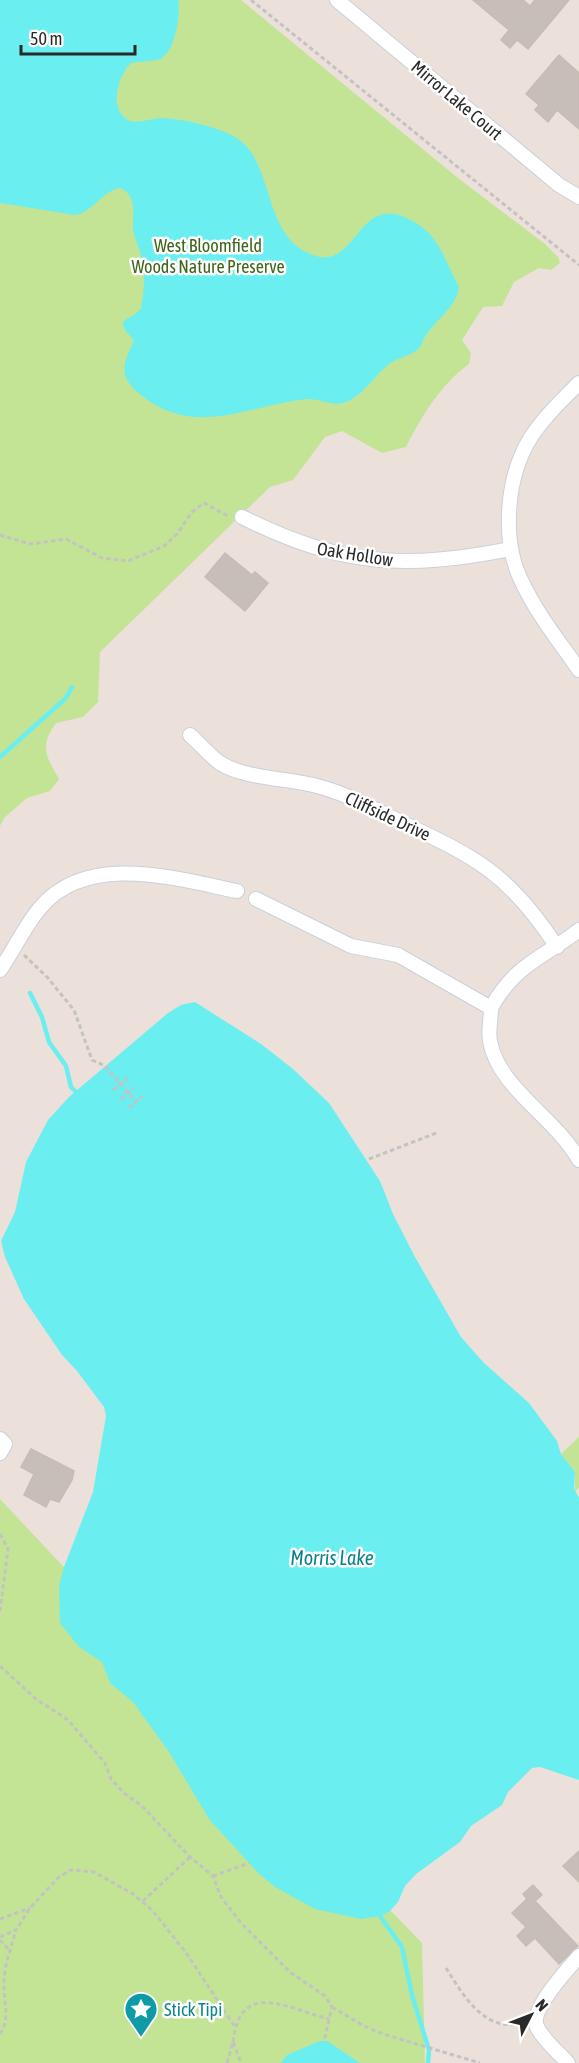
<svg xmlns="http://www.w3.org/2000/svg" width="579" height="2063" font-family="'Asap Condensed',sans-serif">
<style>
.green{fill:#c3e495}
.water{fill:#6beef0}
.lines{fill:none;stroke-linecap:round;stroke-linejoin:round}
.stream{stroke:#6beef0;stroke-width:4.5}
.building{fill:#c7beba;stroke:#c7bcb4;stroke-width:1.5}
.minor-casing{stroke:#c9d1db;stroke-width:16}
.path{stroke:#c3c3c3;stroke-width:3;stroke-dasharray:4.5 3;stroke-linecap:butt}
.minor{stroke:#fff;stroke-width:14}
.labels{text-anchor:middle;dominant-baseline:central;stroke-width:5;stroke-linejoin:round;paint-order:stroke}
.street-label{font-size:18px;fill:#292929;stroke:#fff}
.park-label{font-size:18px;fill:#3c6718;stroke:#fff}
.culture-label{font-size:18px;fill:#0d838f;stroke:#fff;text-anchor:start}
.water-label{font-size:20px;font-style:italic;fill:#0c818d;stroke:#fff}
</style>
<rect width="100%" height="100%" fill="#ece0da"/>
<path class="green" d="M 0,0 L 241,0 L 458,178 L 545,244 L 558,257 L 560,263 L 551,270 L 539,268 L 514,282 L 502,306 L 483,307 L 462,340 L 471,353 L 469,364 C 441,384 421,417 406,447 L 382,453 L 342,431 L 325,437 L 293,480 L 270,487 L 100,652 L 98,702 L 83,717 L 56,723 C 39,747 46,756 59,779 L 50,791 L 27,798 L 4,818 L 0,826 Z
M 579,1437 L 579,1488 L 575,1491 L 575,1472 L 561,1454 Z
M 0,1499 L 258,1774 L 422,1943 L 425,2063 L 0,2063 Z"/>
<path class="water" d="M 0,0 L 178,0 C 181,14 175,53 160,59 C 152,62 140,61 131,63 C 118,75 108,109 128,120 C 137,125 154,117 164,118 C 186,120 216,126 235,137 C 276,161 261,237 313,255 C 356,271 357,197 404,217 C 416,222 425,228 433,238 C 444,252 450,271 459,287 C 457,306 436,320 426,335 C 423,339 423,343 420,347 C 413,355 401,357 392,362 C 375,373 363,398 343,403 C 332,406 318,398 307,399 C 249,405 194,439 141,395 C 117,376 123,365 134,340 C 110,316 131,323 141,308 C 145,289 145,271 140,252 C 138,245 134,237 133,229 C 132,212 138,198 121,188 C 102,190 94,212 75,215 L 0,203 Z
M 195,1002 L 261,1044 L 293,1069 L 329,1103 L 380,1181 L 393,1214 L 415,1257 L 461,1337 L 484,1363 L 529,1403 L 557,1441 L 561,1454 L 575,1472 L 574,1488 L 579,1498 L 579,1780 L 540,1767 L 532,1768 L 508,1792 L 502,1805 L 471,1826 L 460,1842 L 416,1874 L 405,1886 L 398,1902 L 389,1912 L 380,1916 L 361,1919 L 315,1909 L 275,1887 L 258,1873 L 209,1819 L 169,1752 L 133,1702 L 110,1683 L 102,1662 L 79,1647 L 60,1623 L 59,1586 L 64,1567 L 93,1492 L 106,1416 L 104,1407 L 77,1371 L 62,1355 L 24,1299 L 5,1257 L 1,1241 L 15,1212 L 26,1162 L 48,1120 L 69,1097 L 168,1013 L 181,1005 Z
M 320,2041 L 327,2041 L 360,2063 L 281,2063 L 287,2055 Z"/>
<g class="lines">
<path class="stream" d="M 0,757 L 66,698 L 72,687
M 30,993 L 42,1017 L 49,1042 L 66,1066 L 71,1087 L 76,1092
M 380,1916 L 402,1947 L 412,1995 L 429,2050 L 428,2063"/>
</g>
<path class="building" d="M 473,0 L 523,0 L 530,6 L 535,0 L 569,0 L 528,49 L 517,40 L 510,48 L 501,40 L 509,30 Z
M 559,55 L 579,73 L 579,129 L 557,110 L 548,122 L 535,110 L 539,105 L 526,94 Z
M 225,553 L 252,575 L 255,572 L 268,583 L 245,611 L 205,577 Z
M 31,1449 L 74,1471 L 72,1480 L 59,1502 L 50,1499 L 46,1507 L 24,1495 L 34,1474 L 21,1467 Z
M 579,1851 L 579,1882 L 563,1866 Z
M 533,1885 L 542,1895 L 535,1901 L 578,1946 L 559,1964 L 535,1938 L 526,1946 L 517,1936 L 526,1927 L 512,1913 L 527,1899 L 523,1894 Z"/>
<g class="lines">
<g class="minor-casing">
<path id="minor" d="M 337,0 L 559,185 L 579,197
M 579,383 C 562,400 544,417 531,437 C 506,477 501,540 522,582 C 537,614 559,641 579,670
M 242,517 C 341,566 402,570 510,549
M 190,735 C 200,744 209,755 220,763 C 245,779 289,778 317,786 C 345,793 371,808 397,820 C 475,857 508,872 557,947
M 256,899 L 351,946 L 398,955 L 491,1008 C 515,964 543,958 579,930
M 0,970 C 14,950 24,927 40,908 C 87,851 177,879 237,891
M 491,1008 C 491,1018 488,1031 490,1041 C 498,1088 556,1118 579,1160
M 0,1439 L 5,1444 L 0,1453
M 568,2063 C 558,2052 544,2041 537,2027 C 529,2010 568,1969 579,1956"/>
</g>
<path class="path" d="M 251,0 L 579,265
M 0,535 L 30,544 L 66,539 L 102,558 L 128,561 L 164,546 L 177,534 L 192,512 L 204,503 L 228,516
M 24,955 L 47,977 L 74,1010 L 92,1060 L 105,1066 L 136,1102
M 113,1090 L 128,1078
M 121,1099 L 134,1087
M 129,1108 L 142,1096
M 369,1159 L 439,1132
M 0,1534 L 8,1549 L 0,1612
M 0,1666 L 36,1699 L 68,1720 L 105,1763 L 111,1779 L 125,1794 L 142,1806 L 190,1857 L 213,1876 L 221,1897 L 241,1923 L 290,1972 L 325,1996 L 332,2007 L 324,2041
M 213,1876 L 249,1863
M 143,1901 L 190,1857
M 0,1919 L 30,1908
M 0,1937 L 16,1930 L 30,1908 L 59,1877 L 71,1870 L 94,1872 L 133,1894 L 153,1911 L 187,1954 L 235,2027
M 0,1940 L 11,1952
M 446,1968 C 464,1996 484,2033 523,2023
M 332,2007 L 364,2026 L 383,2034 L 480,2063
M 0,2034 C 11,2018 3,2000 4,1982 C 4,1965 12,1946 16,1930
M 233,2042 C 240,1978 289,2009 329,2019
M 227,2063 L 233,2042 L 241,2063"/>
<use href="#minor" class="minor"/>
</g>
<defs>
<g id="sight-pin" transform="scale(1.725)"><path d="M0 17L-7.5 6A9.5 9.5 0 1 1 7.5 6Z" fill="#0f9aa8" stroke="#fff"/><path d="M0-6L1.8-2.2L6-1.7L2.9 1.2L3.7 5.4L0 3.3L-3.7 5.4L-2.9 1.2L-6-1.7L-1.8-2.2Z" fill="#fff"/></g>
</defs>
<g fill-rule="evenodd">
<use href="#sight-pin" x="141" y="2009"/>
</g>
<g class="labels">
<g class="street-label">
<text transform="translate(457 100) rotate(40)">Mirror Lake Court</text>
<text transform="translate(355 554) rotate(9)">Oak Hollow</text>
<text transform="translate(388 816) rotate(25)">Cliffside Drive</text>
</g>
<g class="park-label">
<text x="208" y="245">West Bloomfield<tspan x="208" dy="21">Woods Nature Preserve</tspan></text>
</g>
<g class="culture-label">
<text x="164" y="2009">Stick Tipi</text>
</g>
<g class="water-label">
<text x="332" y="1557">Morris Lake</text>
</g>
</g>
<g transform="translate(531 2015) rotate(48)" stroke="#ffffff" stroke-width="4.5" paint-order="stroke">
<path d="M0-4.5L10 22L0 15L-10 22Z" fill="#292929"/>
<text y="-9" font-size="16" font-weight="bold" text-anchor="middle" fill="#292929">N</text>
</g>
<path d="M21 45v9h114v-9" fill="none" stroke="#292929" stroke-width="3"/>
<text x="30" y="45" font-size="18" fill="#292929" stroke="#ffffff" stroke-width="4.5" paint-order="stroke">50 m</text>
</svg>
